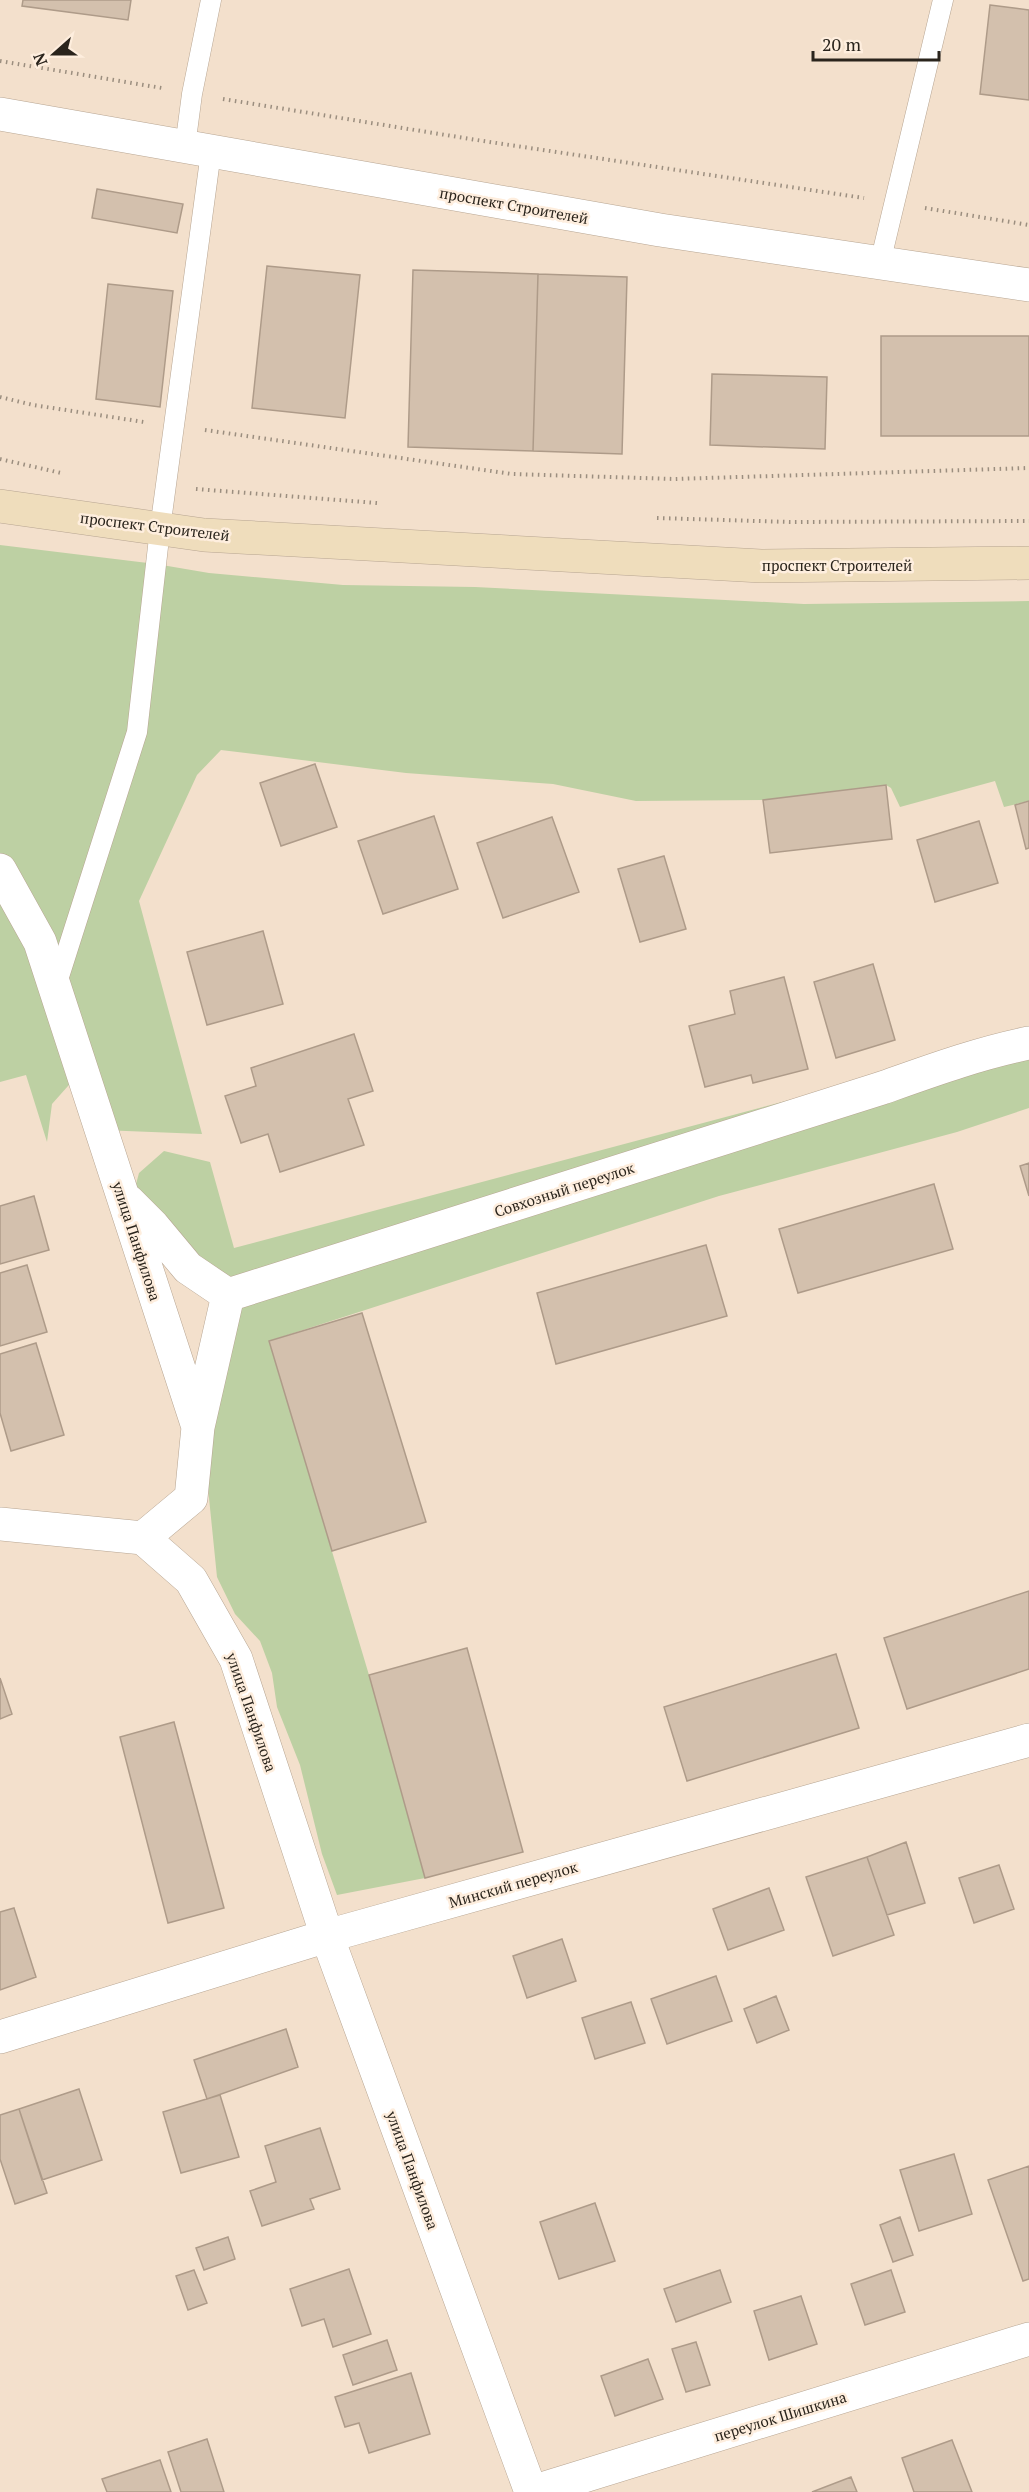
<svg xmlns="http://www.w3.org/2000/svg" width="1029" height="2492" font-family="'PT Serif',serif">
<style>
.green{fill:#bdd0a3}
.building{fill:#d3c0ad;stroke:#ae9b89;stroke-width:1.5}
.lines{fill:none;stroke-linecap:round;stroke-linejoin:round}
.lane-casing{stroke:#b7a592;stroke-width:21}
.street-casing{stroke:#b7a592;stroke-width:34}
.secondary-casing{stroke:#b7a592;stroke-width:34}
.path{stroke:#9b8e7f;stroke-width:4;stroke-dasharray:1.5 4.5;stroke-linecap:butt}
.lane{stroke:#fff;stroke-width:20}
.street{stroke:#fff;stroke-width:33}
.secondary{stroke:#efddbc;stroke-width:33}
.labels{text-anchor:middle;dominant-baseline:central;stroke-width:5;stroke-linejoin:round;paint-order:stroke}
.street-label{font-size:15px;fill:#2a241c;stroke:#feeede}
</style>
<rect width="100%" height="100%" fill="#f3e0cc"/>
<path class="green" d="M 0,545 L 156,564 L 209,573 L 343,585 L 475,587 L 804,604 L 1029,601 L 1029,801 L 1004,807 L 995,781 L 900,807 L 891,788 L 886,785 L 763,800 L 636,801 L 553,784 L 406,773 L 221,750 L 197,775 L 139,901 L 202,1134 L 101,1130 L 0,870 Z
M 0,887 L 76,1077 L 52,1104 L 47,1142 L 26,1075 L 0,1082 Z
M 1029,1049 L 1029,1108 L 957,1132 L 719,1196 L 269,1341 L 369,1675 L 425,1878 L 337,1895 L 322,1854 L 300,1765 L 277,1707 L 272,1673 L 260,1641 L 235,1614 L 217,1577 L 208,1488 L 209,1452 L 237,1312 L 246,1304 Z
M 966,1053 L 238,1279 L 215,1271 L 187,1248 L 135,1188 L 139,1173 L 164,1151 L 210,1162 L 234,1248 Z"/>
<path class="building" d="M 23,0 L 131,0 L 128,20 L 22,6 Z
M 990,5 L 1029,10 L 1029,100 L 980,94 Z
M 97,189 L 183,204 L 177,233 L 92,218 Z
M 267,266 L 360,275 L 345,418 L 252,408 Z
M 413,270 L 538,274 L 533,451 L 408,447 Z
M 538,274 L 627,277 L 622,454 L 533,451 Z
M 108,284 L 173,291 L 160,407 L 96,399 Z
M 881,336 L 1029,336 L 1029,436 L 881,436 Z
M 712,374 L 827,377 L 825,449 L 710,445 Z
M 315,764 L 337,827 L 281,846 L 260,783 Z
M 886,785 L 892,839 L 770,853 L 763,800 Z
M 1029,801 L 1029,848 L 1026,849 L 1015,805 Z
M 434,816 L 458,889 L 383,914 L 358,841 Z
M 552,817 L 579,892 L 503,918 L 477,843 Z
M 979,821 L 998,883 L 935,902 L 917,840 Z
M 664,856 L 686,929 L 640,942 L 618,869 Z
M 263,931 L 283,1004 L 207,1025 L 187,952 Z
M 873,964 L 895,1040 L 836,1058 L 814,982 Z
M 784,977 L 808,1069 L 753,1083 L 751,1075 L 705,1087 L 689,1026 L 735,1014 L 730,991 Z
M 354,1034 L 373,1091 L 348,1099 L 364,1145 L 280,1172 L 268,1134 L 241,1143 L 225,1096 L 256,1086 L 251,1068 Z
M 1029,1163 L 1029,1196 L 1020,1166 Z
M 934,1184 L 953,1249 L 798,1293 L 779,1229 Z
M 34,1196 L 49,1250 L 0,1264 L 0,1206 Z
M 706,1245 L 727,1316 L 556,1364 L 537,1293 Z
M 27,1265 L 47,1332 L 0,1346 L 0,1273 Z
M 362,1313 L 426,1522 L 332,1551 L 269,1341 Z
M 36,1343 L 64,1435 L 11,1451 L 0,1413 L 0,1354 Z
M 1029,1591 L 1029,1669 L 907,1709 L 884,1638 Z
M 467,1648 L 523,1852 L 425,1878 L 369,1675 Z
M 836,1654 L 859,1728 L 687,1781 L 664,1707 Z
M 0,1678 L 12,1714 L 0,1719 Z
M 174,1722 L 224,1908 L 168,1923 L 120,1737 Z
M 906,1842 L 925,1903 L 887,1915 L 867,1857 Z
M 867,1857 L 894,1935 L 833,1956 L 806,1877 Z
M 999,1865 L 1014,1909 L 974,1923 L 959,1878 Z
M 769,1888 L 784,1930 L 728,1950 L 713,1909 Z
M 14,1908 L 36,1977 L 0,1990 L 0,1912 Z
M 562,1939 L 576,1981 L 527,1998 L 513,1956 Z
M 716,1976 L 732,2021 L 667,2044 L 651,1999 Z
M 776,1996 L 789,2030 L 757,2043 L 744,2009 Z
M 631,2002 L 645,2043 L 595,2059 L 582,2018 Z
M 286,2029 L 298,2067 L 207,2099 L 194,2060 Z
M 79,2089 L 102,2160 L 42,2180 L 19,2109 Z
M 220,2095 L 239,2157 L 181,2173 L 163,2112 Z
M 19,2109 L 47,2193 L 15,2204 L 0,2159 L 0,2115 Z
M 320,2128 L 340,2189 L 310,2199 L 314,2209 L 262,2226 L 250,2191 L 276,2182 L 265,2146 Z
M 954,2154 L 972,2214 L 919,2231 L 900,2170 Z
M 1029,2166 L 1029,2279 L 1023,2281 L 988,2180 Z
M 595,2203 L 615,2261 L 559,2279 L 540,2222 Z
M 900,2217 L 913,2255 L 893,2262 L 880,2225 Z
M 228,2237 L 235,2259 L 204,2270 L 196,2248 Z
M 349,2269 L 371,2334 L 333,2347 L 324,2319 L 302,2326 L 290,2289 Z
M 194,2270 L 207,2303 L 188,2310 L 176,2276 Z
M 720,2270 L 731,2302 L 676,2322 L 664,2289 Z
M 891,2270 L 905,2312 L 865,2325 L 851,2284 Z
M 801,2296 L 817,2344 L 769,2360 L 754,2311 Z
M 387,2340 L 397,2370 L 353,2385 L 343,2355 Z
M 696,2342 L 710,2385 L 686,2392 L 672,2349 Z
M 648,2359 L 663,2399 L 615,2416 L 601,2376 Z
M 411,2373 L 430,2434 L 369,2453 L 359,2423 L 345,2427 L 335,2397 Z
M 207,2439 L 224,2492 L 181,2492 L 168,2452 Z
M 952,2440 L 972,2492 L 914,2492 L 902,2458 Z
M 160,2460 L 171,2492 L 107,2492 L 102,2479 Z
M 851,2477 L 857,2492 L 812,2492 Z"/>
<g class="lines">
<g class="lane-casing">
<path id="lane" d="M 185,147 L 192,94 L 211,0
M 880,263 L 943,0
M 56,986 L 137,732 L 160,529 L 211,152"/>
</g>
<g class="street-casing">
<path id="street" d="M 0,114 L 660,230 L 1029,285
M 0,870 L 40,942 L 198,1427 L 191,1498 L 143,1538 L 191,1580 L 236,1659 L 327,1936 L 531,2492
M 128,1201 L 153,1226 L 188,1268 L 228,1295
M 198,1427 L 228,1295 L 882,1088 C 930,1071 979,1053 1029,1043
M 0,1524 L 143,1538
M 0,2037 L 327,1936 L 1029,1740
M 532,2492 L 1029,2339"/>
</g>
<g class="secondary-casing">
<path id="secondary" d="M 0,506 L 204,535 L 761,566 L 1029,563"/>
</g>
<path class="path" d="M 0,61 L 162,88
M 223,99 L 483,141 L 864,198
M 925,208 L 1029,225
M 0,397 L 33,405 L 144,422
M 205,430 L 512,474 L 675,479 L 1029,468
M 0,459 L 61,473
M 196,489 L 377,503
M 657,518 L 790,522 L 1029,521"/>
<use href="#lane" class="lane"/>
<use href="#street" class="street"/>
<use href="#secondary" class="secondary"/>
</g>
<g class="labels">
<g class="street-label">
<text transform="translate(514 205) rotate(10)">проспект Строителей</text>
<text transform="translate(155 526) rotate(7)">проспект Строителей</text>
<text x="837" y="565">проспект Строителей</text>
<text transform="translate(564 1189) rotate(-18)">Совхозный переулок</text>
<text transform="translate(137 1241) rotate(72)">улица Панфилова</text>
<text transform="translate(252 1712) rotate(71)">улица Панфилова</text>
<text transform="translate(513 1884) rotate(-16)">Минский переулок</text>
<text transform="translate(413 2170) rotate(70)">улица Панфилова</text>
<text transform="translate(780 2416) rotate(-17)">переулок Шишкина</text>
</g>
</g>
<g transform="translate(54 54) rotate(249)" stroke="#feeede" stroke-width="4.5" paint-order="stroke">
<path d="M0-4.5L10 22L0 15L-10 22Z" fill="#2a241c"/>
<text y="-9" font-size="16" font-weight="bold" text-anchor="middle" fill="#2a241c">N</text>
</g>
<path d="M813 51v9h126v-9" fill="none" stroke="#2a241c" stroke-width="3"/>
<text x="822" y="51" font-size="18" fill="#2a241c" stroke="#feeede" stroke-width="4.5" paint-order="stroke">20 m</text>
</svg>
